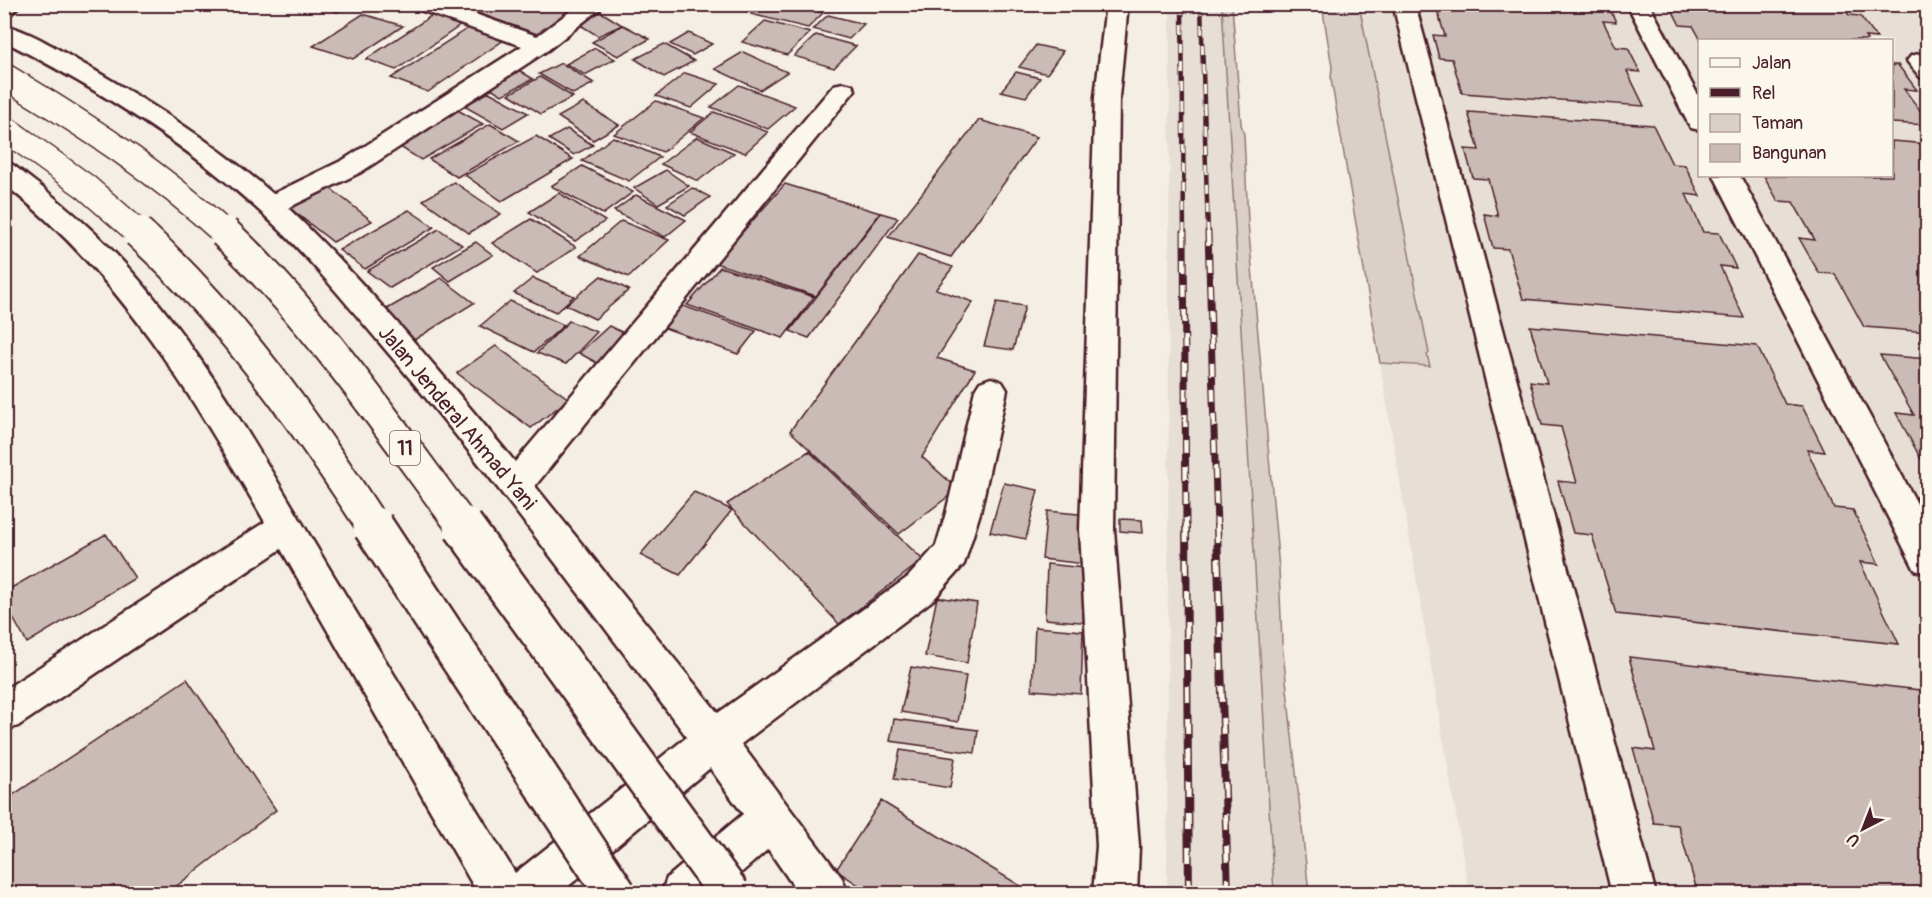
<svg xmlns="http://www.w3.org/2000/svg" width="1932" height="898" font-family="Pangolin,sans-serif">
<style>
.built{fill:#e7dfd6;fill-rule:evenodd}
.green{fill:#dbd0c9;stroke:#92787a;stroke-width:1.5}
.building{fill:#cabbb6;stroke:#4a1f2b;stroke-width:1.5}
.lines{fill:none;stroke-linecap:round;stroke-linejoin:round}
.minor-casing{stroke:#4a1f2b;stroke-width:5}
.minor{fill:#fbf7ec;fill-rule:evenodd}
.rail-far2-casing{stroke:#4a1f2b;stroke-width:4.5}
.rail-far1-casing{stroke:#4a1f2b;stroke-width:7}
.rail-casing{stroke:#4a1f2b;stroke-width:8}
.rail-far2{stroke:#fbf7ec;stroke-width:3;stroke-dasharray:10;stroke-linecap:butt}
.rail-far1{stroke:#fbf7ec;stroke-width:4.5;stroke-dasharray:13;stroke-linecap:butt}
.rail{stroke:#fbf7ec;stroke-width:5;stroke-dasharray:16;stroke-linecap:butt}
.highway-bridge-far2-casing{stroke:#4a1f2b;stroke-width:28;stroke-linecap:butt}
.highway-bridge-far1-casing{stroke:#4a1f2b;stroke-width:35;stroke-linecap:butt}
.highway-bridge-casing{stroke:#4a1f2b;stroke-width:44;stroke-linecap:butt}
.highway-bridge-far2{stroke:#fbf7ec;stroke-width:25}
.highway-bridge-far1{stroke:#fbf7ec;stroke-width:31}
.highway-bridge{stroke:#fbf7ec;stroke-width:39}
.labels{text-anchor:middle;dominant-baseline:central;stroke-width:4.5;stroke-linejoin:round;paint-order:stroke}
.shield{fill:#fbf7ec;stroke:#7f6065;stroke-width:1.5}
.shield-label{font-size:20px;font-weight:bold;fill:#4a1f2b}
.street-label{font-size:21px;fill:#4a1f2b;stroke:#fbf7ec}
</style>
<rect width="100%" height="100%" fill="#f4eee4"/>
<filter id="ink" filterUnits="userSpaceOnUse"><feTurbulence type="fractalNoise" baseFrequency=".0167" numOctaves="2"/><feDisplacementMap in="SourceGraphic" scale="12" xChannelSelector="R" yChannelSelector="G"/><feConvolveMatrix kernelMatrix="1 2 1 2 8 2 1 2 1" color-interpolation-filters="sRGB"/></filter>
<g filter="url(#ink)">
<path class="built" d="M 1903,4 L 1927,22 L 1927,893 L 1469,893 L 1380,363 L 1429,366 L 1427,355 L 1429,353 L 1359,5 ZM 1700,40 L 1892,40 L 1892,176 L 1700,176 Z
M 1170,5 L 1222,5 L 1274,893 L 1167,894 Z"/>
<path class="green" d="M 1222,5 L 1232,5 L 1241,124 L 1244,135 L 1248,223 L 1279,569 L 1282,643 L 1309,893 L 1274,893 Z
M 1322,5 L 1359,5 L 1429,353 L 1427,355 L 1430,366 L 1380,363 L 1331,79 L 1332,67 Z"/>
<path class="building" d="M 318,4 L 351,4 L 337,12 Z
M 478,4 L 570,4 L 577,7 L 537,34 L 469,10 Z
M 761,4 L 789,4 L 823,13 L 808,28 L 751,14 Z
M 1424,4 L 1607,4 L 1616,22 L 1603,21 L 1616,47 L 1628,48 L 1640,72 L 1627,71 L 1644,106 L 1462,93 L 1452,59 L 1439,58 L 1433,35 L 1445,36 L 1437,10 L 1425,9 Z
M 1669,4 L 1841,4 L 1849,15 L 1860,16 L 1877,38 L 1865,37 L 1867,40 L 1701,40 L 1693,26 L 1680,25 Z
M 601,12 L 622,25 L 598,36 L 577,23 Z
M 363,14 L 403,26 L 353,59 L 313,46 Z
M 434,14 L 464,23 L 396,70 L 366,59 Z
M 828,15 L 864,24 L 849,39 L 813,29 Z
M 765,21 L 810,33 L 787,55 L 742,42 Z
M 623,25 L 650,39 L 618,56 L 592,42 Z
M 468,28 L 504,40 L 428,92 L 391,78 Z
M 689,33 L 712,44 L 693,55 L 670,44 Z
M 816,35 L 856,46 L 834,68 L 794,56 Z
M 664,44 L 694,61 L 664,77 L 635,59 Z
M 1036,45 L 1063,51 L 1047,74 L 1019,67 Z
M 595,48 L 615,59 L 585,75 L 566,64 Z
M 743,52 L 787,72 L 760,90 L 715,69 Z
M 561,63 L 594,83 L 573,94 L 539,74 Z
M 1892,65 L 1898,65 L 1917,90 L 1904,89 L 1928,121 L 1928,125 L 1892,123 Z
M 514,67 L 533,79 L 502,95 L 483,83 Z
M 1016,72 L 1040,78 L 1026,97 L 1001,91 Z
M 685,73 L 719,84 L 691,108 L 656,96 Z
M 540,77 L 573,97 L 541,114 L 509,94 Z
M 739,85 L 795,106 L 768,129 L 711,107 Z
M 489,92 L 528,113 L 503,128 L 464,106 Z
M 656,101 L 704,118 L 663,152 L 614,134 Z
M 583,103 L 619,125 L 593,140 L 558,117 Z
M 454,108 L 483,124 L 421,160 L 392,142 Z
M 714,112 L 768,132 L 745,153 L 690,132 Z
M 1468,112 L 1653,125 L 1672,164 L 1685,165 L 1700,196 L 1686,194 L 1703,232 L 1719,233 L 1736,268 L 1720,266 L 1744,318 L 1523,299 L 1508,249 L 1493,248 L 1484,214 L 1498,216 L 1488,179 L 1473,178 L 1465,149 L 1479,150 Z
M 979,120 L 1037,137 L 951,257 L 888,237 Z
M 490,124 L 519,141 L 457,177 L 429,159 Z
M 567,129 L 593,145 L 574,155 L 549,139 Z
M 536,136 L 573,159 L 502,201 L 465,175 Z
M 613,137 L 660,157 L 629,181 L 582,161 Z
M 697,137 L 734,153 L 698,181 L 661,164 Z
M 1892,141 L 1928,144 L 1928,332 L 1864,327 L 1835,274 L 1819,273 L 1799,238 L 1815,240 L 1793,202 L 1778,201 L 1764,176 L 1892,176 Z
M 582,166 L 633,192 L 603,214 L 551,186 Z
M 666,170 L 689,186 L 658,204 L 634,188 Z
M 321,181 L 372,221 L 333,242 L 282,202 Z
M 454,182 L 501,214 L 469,233 L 423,200 Z
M 785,184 L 880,213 L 816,296 L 715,263 Z
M 692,188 L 710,197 L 685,215 L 667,205 Z
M 559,193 L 605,221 L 575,241 L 529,212 Z
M 636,195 L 686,220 L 665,237 L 614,211 Z
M 409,210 L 434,227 L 365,269 L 339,250 Z
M 881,213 L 898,218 L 809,338 L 790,331 Z
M 531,219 L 576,247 L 537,273 L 492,243 Z
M 621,221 L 669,240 L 629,277 L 580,256 Z
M 439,229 L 462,245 L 390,288 L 367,271 Z
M 476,242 L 493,255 L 450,281 L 433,267 Z
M 918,255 L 953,267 L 936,289 L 973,302 L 937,358 L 975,370 L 922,457 L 958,489 L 899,534 L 790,431 Z
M 720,267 L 814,297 L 783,338 L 687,305 Z
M 601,276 L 629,290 L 595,319 L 566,305 Z
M 441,278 L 474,303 L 414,340 L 382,312 Z
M 533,278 L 574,296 L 556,312 L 514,293 Z
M 510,301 L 564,325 L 534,352 L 480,326 Z
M 997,302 L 1025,306 L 1013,350 L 984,346 Z
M 677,304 L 756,331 L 738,354 L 659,326 Z
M 569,321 L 597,332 L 566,364 L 537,353 Z
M 609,326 L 630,336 L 599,364 L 579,353 Z
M 1530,326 L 1757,346 L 1785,404 L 1802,406 L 1825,452 L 1807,450 L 1834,508 L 1853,510 L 1879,564 L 1860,562 L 1899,644 L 1616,614 L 1592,535 L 1573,533 L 1558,481 L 1577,483 L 1561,427 L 1542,425 L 1530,381 L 1547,383 Z
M 496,346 L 569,399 L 531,428 L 457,373 Z
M 1880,355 L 1928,359 L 1928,460 L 1921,459 L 1896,413 L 1914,415 Z
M 809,451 L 923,560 L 839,624 L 727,504 Z
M 1004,483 L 1038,490 L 1026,539 L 990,532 Z
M 694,492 L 732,510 L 680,575 L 640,555 Z
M 1047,511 L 1088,515 L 1085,564 L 1042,559 Z
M 1120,519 L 1142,520 L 1143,533 L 1120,531 Z
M 106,534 L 135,578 L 27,643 L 4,602 L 4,592 Z
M 1047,564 L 1093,569 L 1092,623 L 1045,619 Z
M 937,597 L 977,603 L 967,663 L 925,656 Z
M 1035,627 L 1083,631 L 1081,694 L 1032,690 Z
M 1629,657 L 1920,690 L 1928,705 L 1928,894 L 1698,894 L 1678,825 L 1654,823 L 1633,748 L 1655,751 Z
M 911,667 L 966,676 L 958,722 L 901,712 Z
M 187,679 L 276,810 L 166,894 L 4,894 L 4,801 Z
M 894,719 L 978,730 L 975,753 L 890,741 Z
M 900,750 L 955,758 L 950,788 L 894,779 Z
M 881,801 L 1024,888 L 1021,894 L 872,894 L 836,870 Z"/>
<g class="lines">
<g class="minor-casing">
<path id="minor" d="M 4,4 L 20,4 L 12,13 L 4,15 Z
M 414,4 L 447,4 L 537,36 L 580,4 L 606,4 L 548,50 L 361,172 L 288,208 C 370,287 443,375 515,462 L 834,85 L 843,83 L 852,85 L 855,90 L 535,486 L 718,713 L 908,577 L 936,546 L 946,513 L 975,390 L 980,382 L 991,378 L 1002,382 L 1007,390 L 980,513 L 964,564 L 934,599 L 741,744 L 842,878 L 848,894 L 799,894 L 768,849 L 717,894 L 661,894 L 667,878 L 743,814 L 710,768 L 559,894 L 478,894 L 281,549 L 18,726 L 4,731 L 4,690 L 265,522 C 193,397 120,274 4,184 L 4,163 L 13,165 C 46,190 77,215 106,244 C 198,337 262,457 329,568 C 391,670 453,771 515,873 L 687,737 C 586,604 488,469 379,342 C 339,295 299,245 252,204 C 178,138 92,86 4,41 L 4,25 C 33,32 62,52 87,66 C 152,104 217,144 273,194 L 343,160 L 522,46 L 417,9 Z
M 1106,4 L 1128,4 L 1119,97 L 1114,530 L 1139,846 L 1137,894 L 1093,894 L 1097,846 L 1080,530 L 1095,97 Z
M 1393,4 L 1415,4 L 1656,894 L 1612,894 Z
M 1627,4 L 1649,4 L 1700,99 L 1700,130 L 1691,128 L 1688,123 Z
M 1919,54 L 1928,56 L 1928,79 L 1920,77 L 1907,61 L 1911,56 Z
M 1714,176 L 1740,176 L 1928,524 L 1928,574 L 1915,570 Z"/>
</g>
<use href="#minor" class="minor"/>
<g class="rail-far2-casing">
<path id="rail-far2" d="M 1182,4 L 1184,234
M 1201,4 L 1208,234"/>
</g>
<g class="rail-far1-casing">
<path id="rail-far1" d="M 1184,232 L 1186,528
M 1208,232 L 1217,528"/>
</g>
<g class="rail-casing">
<path id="rail" d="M 1186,526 L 1189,894
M 1217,526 L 1228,894"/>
</g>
<use href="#rail-far2" class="rail-far2"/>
<use href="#rail-far1" class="rail-far1"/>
<use href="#rail" class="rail"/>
<g class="highway-bridge-far2-casing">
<path id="highway-bridge-far2" d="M 4,76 C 82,123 158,171 225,234
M 4,128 L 86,187 L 140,234"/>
</g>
<g class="highway-bridge-far1-casing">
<path id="highway-bridge-far1" d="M 138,232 C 232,319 305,421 374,528
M 224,232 C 316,319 388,426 464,528"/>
</g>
<g class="highway-bridge-casing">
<path id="highway-bridge" d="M 373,526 L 616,894
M 463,526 L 730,894"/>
</g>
<use href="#highway-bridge-far2" class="highway-bridge-far2"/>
<use href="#highway-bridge-far1" class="highway-bridge-far1"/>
<use href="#highway-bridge" class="highway-bridge"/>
</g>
</g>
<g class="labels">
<rect class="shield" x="390" y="431" width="30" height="34" rx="4.5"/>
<g class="shield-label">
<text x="405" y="448">11</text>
</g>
<g class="street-label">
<text transform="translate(457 418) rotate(50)">Jalan Jenderal Ahmad Yani</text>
</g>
</g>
<rect width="1932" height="898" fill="none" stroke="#fbf7ec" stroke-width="24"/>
<rect x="12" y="12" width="1908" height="874" fill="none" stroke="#4a1f2b" stroke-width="2" filter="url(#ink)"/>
<rect x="1698" y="39" width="195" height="138" fill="#fbf7ec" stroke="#b4a19f" stroke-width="1.5"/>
<rect x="1710" y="58" width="30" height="9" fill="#fbf7ec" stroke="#b4a19f" stroke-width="1.5"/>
<text x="1752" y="69" font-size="18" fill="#4a1f2b">Jalan</text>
<rect x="1710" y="88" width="30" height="9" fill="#4a1f2b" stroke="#b4a19f" stroke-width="1.5"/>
<text x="1752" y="99" font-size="18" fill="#4a1f2b">Rel</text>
<rect x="1710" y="114" width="30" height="18" fill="#dbd0c9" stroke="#b4a19f" stroke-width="1.5"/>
<text x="1752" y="129" font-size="18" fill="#4a1f2b">Taman</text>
<rect x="1710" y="144" width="30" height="18" fill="#cabbb6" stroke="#b4a19f" stroke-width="1.5"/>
<text x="1752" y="159" font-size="18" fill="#4a1f2b">Bangunan</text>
<g transform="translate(1863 829) rotate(222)" stroke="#fbf7ec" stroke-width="4.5" paint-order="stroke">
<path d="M0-4.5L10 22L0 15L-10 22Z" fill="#4a1f2b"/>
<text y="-9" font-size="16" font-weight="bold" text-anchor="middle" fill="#4a1f2b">U</text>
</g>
</svg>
